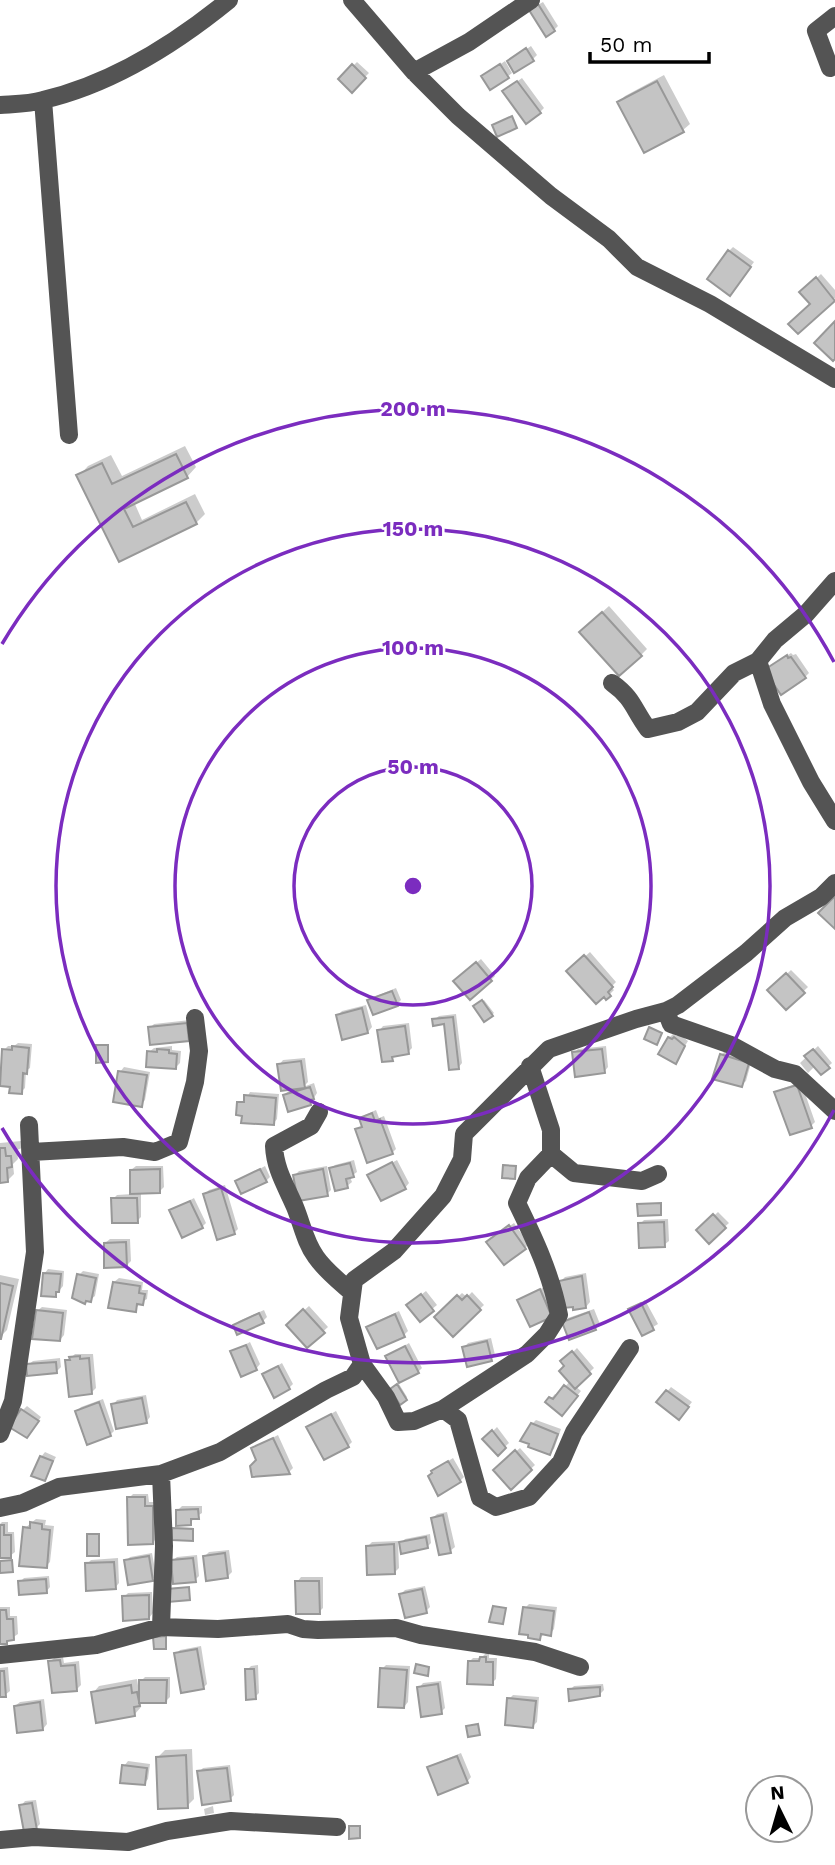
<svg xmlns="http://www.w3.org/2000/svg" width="835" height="1865" font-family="'Work Sans',sans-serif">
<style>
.shadow{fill:#0003}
.building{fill:#c4c4c4;stroke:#989898;stroke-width:2}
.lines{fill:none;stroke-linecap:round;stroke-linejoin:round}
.minor{stroke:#545454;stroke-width:18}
.ring{fill:none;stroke:#7b2cbf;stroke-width:3.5}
.centre{fill:#7b2cbf;stroke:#fff;stroke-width:3.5}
.ring-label{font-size:21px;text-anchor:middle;font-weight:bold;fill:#7b2cbf;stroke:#fff;stroke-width:5;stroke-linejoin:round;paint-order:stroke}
</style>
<rect width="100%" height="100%" fill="#fff"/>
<path class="shadow" d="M 543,2 L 558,26 L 554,30 L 536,6 Z
M 531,46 L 537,55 L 533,59 L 509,61 Z
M 505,61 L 512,73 L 507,77 L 483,76 Z
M 357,62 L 369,73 L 352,90 L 340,79 Z
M 664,75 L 690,124 L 683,130 L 645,151 L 619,102 L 625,96 Z
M 522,78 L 544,108 L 540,112 L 508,88 Z
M 733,247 L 754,262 L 734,289 L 729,251 Z
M 821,274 L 835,290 L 835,298 L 798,332 L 812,304 L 801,293 Z
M 185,446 L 196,467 L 187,477 L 134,502 L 142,520 L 195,494 L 205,514 L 196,523 L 120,560 L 79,476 L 88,466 L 111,455 L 122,476 Z
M 609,606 L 647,649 L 641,655 L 588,625 Z
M 791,653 L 793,655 L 796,654 L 809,673 L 805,677 L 771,666 Z
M 590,952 L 616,982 L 611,987 L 614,990 L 606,998 L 569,971 Z
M 481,959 L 495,976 L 491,980 L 460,977 Z
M 791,970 L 808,987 L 786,1008 L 770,990 Z
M 396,988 L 401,1000 L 397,1004 L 369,1001 L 374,997 Z
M 484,1000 L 494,1013 L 485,1020 L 475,1006 Z
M 366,1005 L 372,1027 L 368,1032 L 338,1015 L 342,1011 Z
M 456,1014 L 462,1063 L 458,1068 L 446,1022 L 434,1020 L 439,1016 Z
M 190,1020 L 192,1035 L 150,1028 L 154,1024 Z
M 409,1023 L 412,1048 L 408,1052 L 396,1054 L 392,1059 L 379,1031 L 383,1026 Z
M 673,1034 L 677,1036 L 679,1034 L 688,1041 L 675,1062 L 669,1038 Z
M 18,1043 L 32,1044 L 30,1068 L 26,1071 L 25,1088 L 21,1092 L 4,1050 L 8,1046 L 14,1046 Z
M 172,1046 L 172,1050 L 181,1051 L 180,1063 L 175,1068 L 149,1052 L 154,1048 Z
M 606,1046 L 608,1067 L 604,1072 L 574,1053 L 578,1049 Z
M 818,1046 L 832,1063 L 821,1073 L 815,1066 L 808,1073 L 800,1063 Z
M 725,1051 L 752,1059 L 746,1081 L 741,1085 L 721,1055 Z
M 305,1058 L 308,1082 L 303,1087 L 314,1083 L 317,1093 L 310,1104 L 284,1095 L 292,1088 L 279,1065 L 283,1060 Z
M 124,1067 L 150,1072 L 145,1100 L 141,1105 L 120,1072 Z
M 801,1082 L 815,1122 L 811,1126 L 776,1093 L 781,1089 Z
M 250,1092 L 279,1094 L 277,1119 L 273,1124 L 244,1114 L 239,1103 L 246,1099 Z
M 376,1110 L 379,1118 L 384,1116 L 396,1149 L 392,1153 L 357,1129 L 363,1125 L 361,1119 L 365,1115 Z
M 21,1141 L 22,1148 L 17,1150 L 18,1159 L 13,1164 L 14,1174 L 7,1181 L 0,1181 L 0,1143 Z
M 354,1160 L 357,1172 L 350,1177 L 352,1182 L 347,1186 L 331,1169 L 335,1165 Z
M 397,1160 L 409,1183 L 405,1188 L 370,1175 Z
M 136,1166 L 163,1166 L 164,1187 L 160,1191 L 141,1192 L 141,1217 L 137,1221 L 113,1199 L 117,1195 L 132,1194 L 131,1170 Z
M 265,1166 L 270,1177 L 266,1181 L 237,1181 Z
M 327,1166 L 331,1190 L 327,1194 L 295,1175 L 299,1171 Z
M 225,1185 L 238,1229 L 234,1233 L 205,1194 L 209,1190 Z
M 194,1198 L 206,1223 L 202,1227 L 171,1211 Z
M 718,1212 L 729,1223 L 709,1241 L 699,1230 Z
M 668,1219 L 669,1241 L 664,1245 L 640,1224 L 644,1220 Z
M 514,1223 L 529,1244 L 525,1248 L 493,1238 Z
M 110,1239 L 130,1239 L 131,1261 L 127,1265 L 105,1243 Z
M 48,1269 L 64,1271 L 63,1286 L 55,1296 L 44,1274 Z
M 83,1271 L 99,1274 L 95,1296 L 90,1300 L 79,1275 Z
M 586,1273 L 590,1302 L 586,1307 L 561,1281 L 565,1277 Z
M 0,1275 L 19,1279 L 7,1330 L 0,1337 Z
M 119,1278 L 143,1282 L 142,1290 L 148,1290 L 147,1299 L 140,1303 L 135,1310 L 114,1282 Z
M 544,1287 L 551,1315 L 519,1301 Z
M 426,1291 L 437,1305 L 420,1319 L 413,1301 Z
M 472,1292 L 484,1305 L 453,1334 L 437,1317 L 462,1293 L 467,1297 Z
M 645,1300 L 658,1324 L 643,1333 L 631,1309 Z
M 309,1306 L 328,1327 L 307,1346 L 288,1325 Z
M 42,1307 L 67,1310 L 64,1335 L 60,1340 L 37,1311 Z
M 594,1309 L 600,1324 L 595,1328 L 570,1338 L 564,1323 L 568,1318 Z
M 264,1310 L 267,1317 L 263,1321 L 235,1325 L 239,1321 Z
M 399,1311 L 408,1331 L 404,1335 L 369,1327 L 373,1323 Z
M 491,1338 L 495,1355 L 491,1359 L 464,1348 L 468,1343 Z
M 250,1342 L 260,1364 L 256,1369 L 232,1352 Z
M 409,1343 L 422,1368 L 418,1372 L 387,1357 Z
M 577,1348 L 594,1368 L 575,1386 L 581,1391 L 566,1409 L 548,1402 L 555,1394 L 558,1395 L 570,1381 L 566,1366 L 563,1362 Z
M 75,1354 L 93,1354 L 96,1388 L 92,1392 L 67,1361 Z
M 60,1358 L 61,1367 L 57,1371 L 28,1365 L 33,1361 Z
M 282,1363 L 293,1384 L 289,1388 L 264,1374 Z
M 399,1384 L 407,1397 L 406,1399 L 393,1388 Z
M 671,1387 L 692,1402 L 683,1413 L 659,1401 Z
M 146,1395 L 150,1417 L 146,1422 L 113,1405 L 117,1400 Z
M 103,1399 L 114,1431 L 110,1435 L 77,1411 L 81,1407 Z
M 27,1406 L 41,1417 L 31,1432 L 23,1410 Z
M 336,1411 L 352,1442 L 348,1446 L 308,1427 Z
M 536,1420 L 561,1429 L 554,1449 L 549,1453 L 532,1424 Z
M 497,1427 L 509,1443 L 498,1453 L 485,1439 Z
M 278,1435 L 293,1468 L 289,1472 L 253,1475 L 258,1460 L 253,1448 Z
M 520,1448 L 535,1465 L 511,1487 L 495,1470 Z
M 45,1452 L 56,1457 L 44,1479 L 41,1457 Z
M 453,1458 L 464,1477 L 460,1481 L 433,1471 Z
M 133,1494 L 148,1494 L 149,1502 L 156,1502 L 157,1538 L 152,1543 L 129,1498 Z
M 182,1506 L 202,1506 L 202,1513 L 194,1518 L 190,1524 L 178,1510 Z
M 447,1512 L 455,1547 L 450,1551 L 433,1518 L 437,1514 Z
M 36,1519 L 46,1520 L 45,1525 L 54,1526 L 50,1562 L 46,1566 L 25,1528 Z
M 2,1522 L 8,1522 L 8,1532 L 14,1532 L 15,1552 L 10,1556 L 0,1556 L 0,1524 Z
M 176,1527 L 194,1528 L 194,1538 L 193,1539 L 174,1529 Z
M 91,1533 L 100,1533 L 98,1554 L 89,1535 Z
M 430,1534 L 431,1543 L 427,1547 L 401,1543 L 405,1539 Z
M 398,1541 L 399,1568 L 395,1572 L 368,1546 L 372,1542 Z
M 229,1550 L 232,1572 L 228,1576 L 205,1556 L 209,1552 Z
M 152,1553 L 156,1575 L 152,1580 L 126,1561 L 130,1557 Z
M 197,1555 L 199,1576 L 195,1580 L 172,1561 L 177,1557 Z
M 118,1558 L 119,1583 L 115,1588 L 87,1564 L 91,1560 Z
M 49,1576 L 50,1587 L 46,1592 L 20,1582 L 24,1578 Z
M 301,1577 L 323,1577 L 323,1608 L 319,1612 L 297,1582 Z
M 425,1586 L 430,1607 L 426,1611 L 401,1594 L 405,1590 Z
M 152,1592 L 153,1613 L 149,1618 L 124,1597 L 128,1593 Z
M 529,1604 L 557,1607 L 554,1629 L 550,1634 L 545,1633 L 540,1638 L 525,1608 Z
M 0,1607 L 10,1607 L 10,1616 L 17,1616 L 18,1634 L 6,1642 L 0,1643 Z
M 201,1646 L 207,1684 L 203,1688 L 176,1654 L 180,1650 Z
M 486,1653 L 489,1654 L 489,1658 L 497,1658 L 496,1679 L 492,1683 L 469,1662 L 473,1658 L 481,1658 Z
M 63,1657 L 64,1663 L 79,1661 L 81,1685 L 77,1689 L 50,1662 L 54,1658 Z
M 258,1665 L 259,1693 L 255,1697 L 247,1670 L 251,1666 Z
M 386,1665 L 410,1666 L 408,1702 L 404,1707 L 382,1669 Z
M 8,1667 L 10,1691 L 5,1695 L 0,1696 L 0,1668 Z
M 145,1677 L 170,1677 L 170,1697 L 166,1701 L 140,1702 L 141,1707 L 135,1714 L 93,1693 L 99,1686 L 137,1679 L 139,1692 L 141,1681 Z
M 441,1681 L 445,1708 L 441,1712 L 419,1688 L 423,1683 Z
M 603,1684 L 604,1690 L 599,1695 L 570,1690 L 574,1686 Z
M 513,1695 L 539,1697 L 537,1722 L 533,1726 L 509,1699 Z
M 44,1699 L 47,1724 L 43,1729 L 15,1706 L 20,1702 Z
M 192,1749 L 194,1799 L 187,1806 L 158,1757 L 165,1750 Z
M 461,1753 L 471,1777 L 467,1782 L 429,1768 L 434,1764 Z
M 128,1761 L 150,1764 L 148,1779 L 144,1784 L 124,1766 Z
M 230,1765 L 234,1795 L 230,1799 L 199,1772 L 203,1768 Z
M 36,1800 L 40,1824 L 36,1828 L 21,1806 L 25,1801 Z
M 213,1806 L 214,1813 L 205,1815 L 204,1809 Z"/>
<path class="building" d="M 538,4 L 555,31 L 546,37 L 529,10 Z
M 526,48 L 534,61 L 514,73 L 507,61 Z
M 352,64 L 366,78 L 352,93 L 338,79 Z
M 500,64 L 509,78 L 490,90 L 481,76 Z
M 517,81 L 541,113 L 526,124 L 502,91 Z
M 657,81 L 684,132 L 644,153 L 617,102 Z
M 512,116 L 517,128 L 497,137 L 492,125 Z
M 728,250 L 751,267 L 730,296 L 707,279 Z
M 816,277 L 835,301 L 798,334 L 788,324 L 810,304 L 799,292 Z
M 835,321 L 835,359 L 833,361 L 814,343 Z
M 176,454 L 188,478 L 124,509 L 133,527 L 186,502 L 197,524 L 119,562 L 76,475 L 102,463 L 112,484 Z
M 602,612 L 642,656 L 619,676 L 579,632 Z
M 787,655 L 788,658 L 791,657 L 806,678 L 781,695 L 764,670 Z
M 835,896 L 835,929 L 818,913 Z
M 584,955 L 613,987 L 608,992 L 611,996 L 606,1000 L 604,997 L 596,1004 L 566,971 Z
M 476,962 L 492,981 L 470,1000 L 453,981 Z
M 786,973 L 805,993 L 786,1010 L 767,990 Z
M 392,991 L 398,1006 L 373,1015 L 367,1000 Z
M 482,1000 L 493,1016 L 484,1022 L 473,1006 Z
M 362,1008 L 368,1033 L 342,1040 L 336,1015 Z
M 453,1017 L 459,1069 L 449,1070 L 444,1024 L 433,1026 L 432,1019 Z
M 187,1023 L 189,1041 L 150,1045 L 148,1027 Z
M 405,1026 L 409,1054 L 392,1057 L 393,1061 L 382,1062 L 377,1030 Z
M 649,1027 L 662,1033 L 657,1045 L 644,1039 Z
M 668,1037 L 672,1039 L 674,1037 L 685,1046 L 676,1064 L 658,1054 Z
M 96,1045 L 108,1045 L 108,1062 L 96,1063 Z
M 12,1046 L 29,1048 L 27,1074 L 23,1073 L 22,1094 L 9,1093 L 10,1087 L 0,1086 L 2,1049 L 12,1050 Z
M 157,1049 L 169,1050 L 169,1053 L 177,1054 L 176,1069 L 146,1067 L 147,1051 L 157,1052 Z
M 602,1049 L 605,1073 L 575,1077 L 572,1052 Z
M 813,1049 L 830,1068 L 821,1075 L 804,1056 Z
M 720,1054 L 749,1063 L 742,1087 L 712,1079 Z
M 301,1061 L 305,1088 L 281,1091 L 277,1064 Z
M 118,1071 L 147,1075 L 142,1107 L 113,1102 Z
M 797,1085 L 812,1128 L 790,1135 L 774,1092 Z
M 310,1087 L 314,1099 L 310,1100 L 311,1105 L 288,1112 L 283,1095 Z
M 244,1095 L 276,1098 L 274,1125 L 241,1123 L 242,1116 L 236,1115 L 237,1102 L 244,1102 Z
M 372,1113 L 375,1121 L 380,1119 L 393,1154 L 367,1163 L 355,1129 L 362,1127 L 359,1118 Z
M 0,1148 L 5,1148 L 6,1156 L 11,1156 L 12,1167 L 7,1168 L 8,1182 L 0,1183 Z
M 392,1162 L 406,1189 L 381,1201 L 367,1175 Z
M 350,1163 L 354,1177 L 346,1179 L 348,1188 L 335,1191 L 329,1168 Z
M 503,1165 L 516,1166 L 515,1179 L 502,1178 Z
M 160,1169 L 160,1193 L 130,1194 L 130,1170 Z
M 260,1169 L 267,1182 L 241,1194 L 235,1181 Z
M 323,1169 L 328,1196 L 298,1201 L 293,1175 Z
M 221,1188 L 235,1234 L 217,1240 L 203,1194 Z
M 111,1198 L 137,1198 L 138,1223 L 112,1223 Z
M 190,1201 L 203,1228 L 182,1238 L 169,1210 Z
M 661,1203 L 661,1215 L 638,1216 L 637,1204 Z
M 713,1214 L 726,1228 L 709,1244 L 696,1230 Z
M 664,1222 L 665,1247 L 639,1248 L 638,1223 Z
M 509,1225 L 526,1249 L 504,1265 L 486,1242 Z
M 126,1242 L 127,1267 L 104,1268 L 104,1243 Z
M 43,1273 L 61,1274 L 59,1292 L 56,1292 L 56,1297 L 41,1296 Z
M 77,1274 L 96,1278 L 91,1302 L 86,1301 L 85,1304 L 72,1298 Z
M 582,1276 L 586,1308 L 573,1310 L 573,1307 L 563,1308 L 559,1281 Z
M 113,1282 L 140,1286 L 139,1293 L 145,1294 L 143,1305 L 137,1304 L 136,1312 L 108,1308 Z
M 0,1283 L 13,1286 L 1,1339 L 0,1339 Z
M 540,1289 L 552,1317 L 530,1327 L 517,1300 Z
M 421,1294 L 434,1311 L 420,1322 L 406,1305 Z
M 457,1295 L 462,1300 L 467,1295 L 481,1310 L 453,1337 L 434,1317 Z
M 641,1303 L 654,1330 L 642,1336 L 628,1309 Z
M 303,1309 L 325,1333 L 307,1348 L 286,1325 Z
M 36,1310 L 63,1313 L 60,1341 L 32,1339 Z
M 589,1312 L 596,1330 L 569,1340 L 562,1322 Z
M 259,1313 L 264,1323 L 237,1335 L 233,1325 Z
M 395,1314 L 405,1337 L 377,1349 L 366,1327 Z
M 487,1341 L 492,1361 L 467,1367 L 462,1347 Z
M 246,1345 L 257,1370 L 241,1377 L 230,1351 Z
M 405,1346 L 419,1373 L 399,1383 L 385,1356 Z
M 572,1351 L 591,1374 L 575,1389 L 559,1371 L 564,1366 L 560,1361 Z
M 80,1356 L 80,1359 L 89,1358 L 92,1394 L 69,1397 L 65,1360 L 70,1360 L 69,1357 Z
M 56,1362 L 57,1373 L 27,1376 L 26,1364 Z
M 278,1366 L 290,1389 L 274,1398 L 262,1374 Z
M 397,1384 L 407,1400 L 400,1405 L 390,1389 Z
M 564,1385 L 578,1396 L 562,1416 L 545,1402 L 549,1397 L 553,1399 Z
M 666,1390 L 689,1407 L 679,1420 L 656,1402 Z
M 142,1398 L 147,1423 L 116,1429 L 111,1404 Z
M 99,1402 L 111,1436 L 87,1445 L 75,1411 Z
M 21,1409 L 39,1421 L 27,1438 L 9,1427 Z
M 331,1414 L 349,1447 L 324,1460 L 306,1427 Z
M 531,1423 L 558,1434 L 550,1455 L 528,1447 L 529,1444 L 520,1441 Z
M 492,1430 L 506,1448 L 498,1456 L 482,1439 Z
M 273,1438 L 290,1474 L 252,1477 L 250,1466 L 256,1460 L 251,1448 Z
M 515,1450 L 532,1470 L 511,1490 L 493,1470 Z
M 40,1456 L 53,1461 L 45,1481 L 31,1476 Z
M 448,1461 L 461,1482 L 438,1496 L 428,1476 L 432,1473 L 431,1471 Z
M 127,1497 L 145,1497 L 145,1506 L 153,1506 L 153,1544 L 128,1545 Z
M 198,1509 L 199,1519 L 191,1519 L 191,1525 L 176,1526 L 176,1510 Z
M 443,1515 L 451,1553 L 439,1555 L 431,1518 Z
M 30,1522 L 42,1524 L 42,1529 L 50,1530 L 47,1568 L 19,1566 L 23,1527 L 30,1528 Z
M 0,1525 L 4,1525 L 4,1535 L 11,1535 L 11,1558 L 0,1558 Z
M 172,1528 L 193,1529 L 193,1541 L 172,1540 Z
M 87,1534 L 99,1534 L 99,1556 L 87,1556 Z
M 426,1537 L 428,1548 L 401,1554 L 399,1542 Z
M 394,1544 L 395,1574 L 367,1575 L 366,1546 Z
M 225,1553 L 228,1578 L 206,1581 L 203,1556 Z
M 149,1556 L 153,1581 L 128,1585 L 124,1560 Z
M 193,1558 L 196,1582 L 173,1584 L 171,1560 Z
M 12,1560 L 13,1572 L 0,1573 L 0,1561 Z
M 114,1562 L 116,1589 L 86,1591 L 85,1563 Z
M 46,1579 L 47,1593 L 19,1595 L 18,1581 Z
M 295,1581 L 319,1581 L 320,1614 L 296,1614 Z
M 189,1587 L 190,1600 L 168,1602 L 167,1589 Z
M 422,1589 L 427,1613 L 405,1618 L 399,1594 Z
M 149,1595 L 149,1619 L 123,1621 L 122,1596 Z
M 493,1606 L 506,1608 L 503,1624 L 489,1622 Z
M 523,1607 L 554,1611 L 551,1636 L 541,1634 L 540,1640 L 528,1638 L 528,1635 L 519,1634 Z
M 0,1610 L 6,1610 L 7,1619 L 13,1619 L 14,1640 L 7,1641 L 7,1644 L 0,1644 Z
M 166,1636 L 166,1649 L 154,1649 L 153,1637 Z
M 197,1649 L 204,1689 L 181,1693 L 174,1653 Z
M 480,1657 L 486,1657 L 486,1662 L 493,1662 L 493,1685 L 467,1684 L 468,1661 L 479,1661 Z
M 60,1660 L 61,1666 L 75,1665 L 77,1691 L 52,1693 L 48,1661 Z
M 416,1664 L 429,1667 L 428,1676 L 414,1673 Z
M 380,1668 L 407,1670 L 404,1708 L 378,1707 Z
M 245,1669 L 254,1669 L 256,1699 L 246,1700 Z
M 0,1671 L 4,1671 L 6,1697 L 0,1697 Z
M 139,1680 L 167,1680 L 166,1703 L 139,1703 Z
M 438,1684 L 442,1714 L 421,1717 L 417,1687 Z
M 131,1685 L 132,1693 L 137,1692 L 140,1706 L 134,1707 L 135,1716 L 96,1723 L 91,1692 Z
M 600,1687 L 600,1696 L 569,1701 L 568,1689 Z
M 507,1698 L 536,1701 L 533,1728 L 505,1725 Z
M 40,1702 L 43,1730 L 17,1733 L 14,1706 Z
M 478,1724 L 480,1735 L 468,1737 L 466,1726 Z
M 186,1755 L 188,1808 L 158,1809 L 156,1757 Z
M 457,1756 L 468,1783 L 438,1795 L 427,1767 Z
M 122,1765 L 147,1768 L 145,1785 L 120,1783 Z
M 227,1768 L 231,1801 L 202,1805 L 197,1771 Z
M 32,1803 L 37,1830 L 24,1832 L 19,1805 Z
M 349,1826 L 360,1826 L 360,1838 L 349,1839 Z"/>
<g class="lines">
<path class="minor" d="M 352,0 L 414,72 L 458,116 L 551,196 L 609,239 L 637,267 L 710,304 L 835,379
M 830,68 L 816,31 L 835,16
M 414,72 L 469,42 L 531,0
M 43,100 L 69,435
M 0,105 C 14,104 30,104 43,100 C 112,84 175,44 229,0
M 758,661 L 775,640 L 806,614 L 835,581
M 612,683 C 634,699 633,709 648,729 L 678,722 L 697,712 L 734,673 L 758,661 L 772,704 L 811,782 L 835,821
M 666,1011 L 671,1024 L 731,1045 L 775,1069 L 795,1074 L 835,1111
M 319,1112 L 311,1126 L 274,1146 C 275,1169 286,1186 295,1207 C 302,1224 305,1242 316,1257 C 325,1270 339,1281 351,1292
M 31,1152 L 123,1147 L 155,1152 L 179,1142 L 195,1082 L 199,1051 L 195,1018
M 551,1154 L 574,1173 L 642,1181 L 658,1174
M 362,1364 L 386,1397 L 398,1422 L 414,1421 L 443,1409 L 527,1354 L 547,1334 L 559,1315 C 551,1274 535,1240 517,1203 L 528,1178 L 551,1154 L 551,1130 L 530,1066
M 443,1409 L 458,1420 L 480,1498 L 496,1507 L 529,1497 L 561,1462 L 574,1432 L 630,1348
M 0,1434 L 13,1401 L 35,1252 L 29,1125
M 0,1508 L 23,1503 L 59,1487 L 161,1474 L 220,1452 L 326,1390 L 353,1377 L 362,1364 L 349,1318 L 354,1280 L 394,1251 L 443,1196 L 462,1159 L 464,1134 L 549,1049 L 636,1019 L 666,1011 L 678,1005 L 746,953 L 785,918 L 821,897 L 835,883
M 161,1627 L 164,1546 L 161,1474
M 0,1655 L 96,1645 L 161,1627 L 218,1629 L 288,1624 L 303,1629 L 318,1630 L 396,1628 L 421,1635 L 535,1652 L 580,1667
M 0,1840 L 34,1837 L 128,1842 L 167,1831 L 231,1821 L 337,1827"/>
</g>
<g class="ring">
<circle cx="413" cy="886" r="119"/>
<circle cx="413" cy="886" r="238"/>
<circle cx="413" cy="886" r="357"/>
<path d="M834 1110A477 477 0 0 1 2 1128M2 644A477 477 0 0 1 834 662"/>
</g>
<circle cx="413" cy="886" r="10" class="centre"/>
<g class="ring-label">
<text x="413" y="416">200 m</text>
<text x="413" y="536">150 m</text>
<text x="413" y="655">100 m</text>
<text x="413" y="774">50 m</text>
</g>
<g transform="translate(779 1809) rotate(355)"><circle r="33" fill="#ffffff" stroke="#999999" stroke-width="2"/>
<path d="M0-5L12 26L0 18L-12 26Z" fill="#000000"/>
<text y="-10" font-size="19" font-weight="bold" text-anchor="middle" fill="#000000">N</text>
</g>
<path d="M590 52v10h119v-10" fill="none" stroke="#000000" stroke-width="3.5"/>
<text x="600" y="52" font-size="21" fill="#000000" stroke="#ffffff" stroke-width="5" paint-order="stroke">50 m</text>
</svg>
